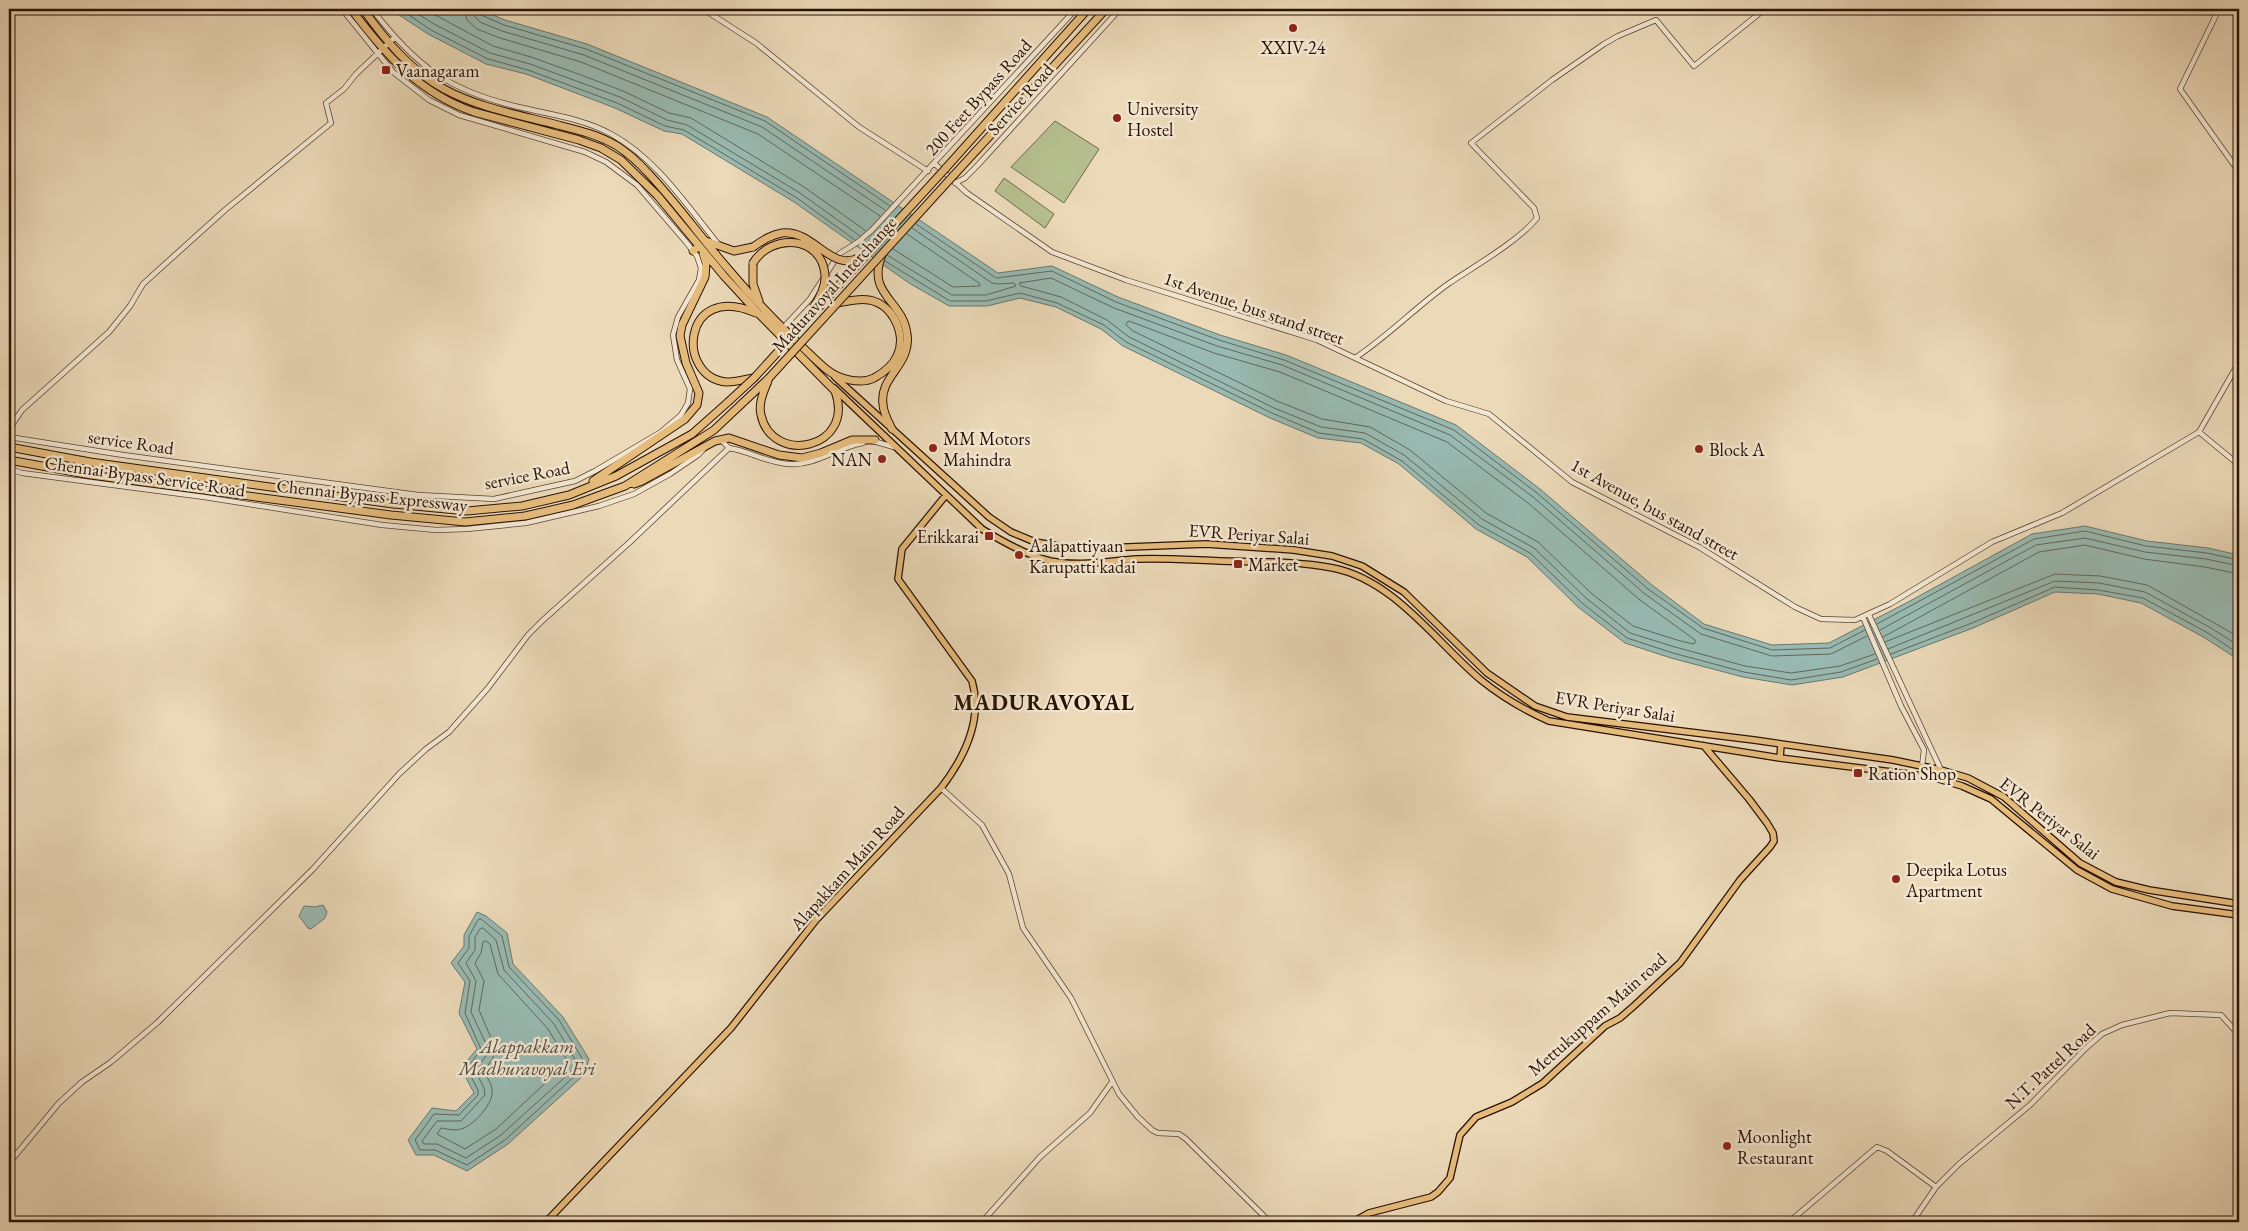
<svg xmlns="http://www.w3.org/2000/svg" width="2248" height="1231" font-family="'EB Garamond',serif">
<style>
.green{fill:#b6bf8f;stroke:#70684a}
.water{fill:#98bab2;stroke:#6c766c}
.lines{fill:none;stroke-linecap:round;stroke-linejoin:round}
.shore{stroke:#61665b;stroke-width:1}
.minor-casing{stroke:#5a4331;stroke-width:6}
.major-casing{stroke:#2a1104;stroke-width:8}
.highway-casing{stroke:#2a1104;stroke-width:9}
.minor{stroke:#f2e6d1;stroke-width:4.5}
.major{stroke:#e6bc7c;stroke-width:5.5}
.highway{stroke:#e6bc7c;stroke-width:7}
.highway-bridge-casing{stroke:#2a1104;stroke-width:9;stroke-linecap:butt}
.highway-bridge{stroke:#e6bc7c;stroke-width:7}
.poi-dot{fill:#8f2418;stroke:#f2e6d1;stroke-width:2}
.labels{text-anchor:middle;dominant-baseline:central;stroke-width:5;stroke-linejoin:round;paint-order:stroke}
.poi-label{font-size:18px;fill:#2a1104;stroke:#f2e6d1;text-anchor:start}
.street-label{font-size:18px;fill:#2a1104;stroke:#f2e6d1}
.water-label{font-size:19px;font-style:italic;fill:#504c41;stroke:#f2e6d1}
.district-label{font-size:22px;font-weight:bold;letter-spacing:1px;fill:#2a1104;stroke:#f2e6d1}
</style>
<rect width="100%" height="100%" fill="#ebd9b8"/>
<filter id="stains"><feTurbulence type="fractalNoise" baseFrequency=".004" numOctaves="4"/><feColorMatrix values="0 0 0 0 .2 0 0 0 0 .09 0 0 0 0 .02 0 0 0 .5 -.17"/></filter>
<radialGradient id="worn" r=".72"><stop offset=".6" stop-color="#630" stop-opacity="0"/><stop offset="1" stop-color="#630" stop-opacity=".3"/></radialGradient>
<path class="green" d="M 1055,121 L 1099,149 L 1064,203 L 1011,167 Z
M 1004,178 L 1054,214 L 1045,228 L 995,191 Z"/>
<path class="water" d="M 393,9 L 478,9 L 505,20 L 587,44 L 767,117 L 998,273 L 1052,266 L 1118,297 L 1220,335 L 1286,355 L 1456,425 L 1540,489 L 1652,585 L 1704,624 L 1772,645 L 1829,643 L 1910,601 L 2032,534 L 2085,526 L 2147,541 L 2208,548 L 2239,555 L 2239,660 L 2205,638 L 2141,603 L 2098,594 L 2055,592 L 1973,628 L 1843,677 L 1792,685 L 1743,677 L 1671,658 L 1625,643 L 1578,607 L 1527,557 L 1476,529 L 1399,464 L 1361,443 L 1318,438 L 1270,418 L 1123,346 L 1101,329 L 1056,307 L 1020,298 L 987,306 L 949,306 L 909,283 L 794,202 L 682,134 L 664,131 L 615,108 L 526,74 L 486,64 L 428,34 L 399,15 Z
M 323,905 L 327,912 L 325,918 L 311,929 L 308,928 L 299,916 L 304,906 L 315,907 Z
M 477,912 L 486,916 L 507,933 L 513,964 L 563,1017 L 589,1059 L 584,1075 L 508,1144 L 467,1171 L 434,1155 L 416,1155 L 408,1140 L 432,1108 L 456,1111 L 474,1093 L 461,1068 L 477,1049 L 459,1013 L 465,982 L 451,963 L 464,946 L 464,935 Z"/>
<g class="lines">
<path class="shore" d="M 400,9 L 431,30 L 488,59 L 528,70 L 617,103 L 665,126 L 684,130 L 797,198 L 855,240
M 410,9 L 434,24 L 490,53 L 530,64 L 620,97 L 667,120 L 687,125 L 800,193 L 860,236
M 424,9 L 493,46 L 531,57 L 581,75 L 623,91 L 669,113 L 691,118 L 804,187 L 866,231
M 464,9 L 467,20 L 477,29 L 500,38 L 581,62 L 758,134 L 880,216
M 472,9 L 474,16 L 480,22 L 502,31 L 584,55 L 762,127 L 885,210
M 478,9 L 481,15 L 504,25 L 586,49 L 765,121 L 890,206
M 916,224 L 996,278 L 1052,271 L 1116,302 L 1219,340 L 1284,360 L 1454,430 L 1537,493 L 1648,589 L 1703,628 L 1772,650 L 1830,648 L 1865,630
M 893,249 L 953,287 L 980,286 L 979,283 L 907,234
M 887,255 L 952,295 L 986,295 L 1016,286 L 1014,283 L 998,284 L 992,283 L 912,228
M 885,261 L 950,301 L 986,301 L 1020,293 L 1057,303 L 1104,325 L 1126,342 L 1272,413 L 1319,433 L 1363,439 L 1402,461 L 1479,525 L 1530,553 L 1582,603 L 1627,638 L 1673,653 L 1744,672 L 1791,680 L 1841,672 L 1877,659
M 1129,321 L 1214,353 L 1280,372 L 1447,442 L 1528,503 L 1640,600 L 1695,640 L 1695,643 L 1693,644 L 1677,640 L 1633,626 L 1591,593 L 1538,542 L 1486,513 L 1410,450 L 1370,427 L 1322,419 L 1277,401 L 1133,331 L 1126,325 Z
M 1877,624 L 2034,539 L 2085,531 L 2146,546 L 2207,553 L 2239,560
M 1880,630 L 2036,545 L 2085,538 L 2145,552 L 2206,559 L 2239,566
M 1867,636 L 1831,654 L 1772,656 L 1701,634 L 1645,594 L 1533,497 L 1450,435 L 1282,365 L 1217,346 L 1114,308 L 1051,278 L 1019,283 L 1021,286 L 1061,297 L 1107,320 L 1129,337 L 1274,408 L 1321,427 L 1365,433 L 1404,455 L 1482,519 L 1534,548 L 1586,598 L 1630,633 L 1675,647 L 1745,666 L 1791,673 L 1840,666 L 1875,654
M 1883,637 L 2039,552 L 2085,545 L 2144,559 L 2205,567 L 2239,574
M 1885,642 L 2055,574 L 2100,576 L 2147,585 L 2239,637
M 1888,649 L 2055,581 L 2099,583 L 2145,592 L 2211,628 L 2239,646
M 1891,654 L 1972,623 L 2055,587 L 2098,590 L 2143,598 L 2208,633 L 2239,654
M 481,919 L 502,936 L 509,967 L 559,1020 L 583,1060 L 579,1072 L 505,1140 L 467,1165 L 435,1150 L 420,1150 L 415,1140 L 434,1114 L 459,1115 L 478,1095 L 478,1090 L 467,1069 L 481,1049 L 465,1013 L 470,981 L 458,963 L 469,948 L 469,936 L 478,920 Z
M 483,928 L 496,940 L 504,970 L 554,1024 L 576,1061 L 574,1069 L 501,1135 L 466,1158 L 437,1144 L 424,1144 L 422,1141 L 437,1121 L 461,1121 L 485,1095 L 484,1088 L 475,1070 L 486,1056 L 488,1048 L 471,1012 L 476,981 L 466,963 L 475,950 L 475,937 L 480,929 Z
M 486,941 L 490,944 L 498,974 L 548,1029 L 568,1062 L 496,1129 L 465,1149 L 437,1134 L 441,1128 C 448,1129 455,1131 461,1129 C 473,1126 492,1105 492,1093 C 493,1085 487,1078 484,1071 L 493,1058 L 495,1047 L 479,1010 L 484,981 L 475,963 L 481,953 L 483,942 Z"/>
<g class="minor-casing">
<path id="minor" d="M 372,9 C 417,68 451,92 523,108 C 553,115 584,119 611,134 C 656,158 687,206 719,245
M 703,9 L 756,43 L 859,127 L 928,171
M 2219,9 L 2180,89 L 2239,172
M 935,164 L 967,193 L 1052,252 L 1126,280 L 1317,340 L 1446,401 L 1489,414 L 1572,482 L 1699,547 L 1795,607 L 1821,619 L 1855,620 L 1890,604 L 1992,542 L 2062,513 L 2199,432 L 2239,362 L 2239,351
M 955,183 L 965,178 L 977,166 L 1120,9
M 783,328 L 810,299 L 839,254 L 858,242 L 872,230 L 1076,9
M 1355,358 C 1388,336 1416,307 1448,284 C 1473,267 1519,241 1537,218 L 1534,208 L 1471,143 L 1552,80 L 1604,44 L 1618,36 L 1656,20 L 1694,66 L 1765,9
M 9,429 L 22,410 L 109,332 L 130,306 L 143,284 L 225,210 L 331,123 L 326,103 L 344,89 L 356,74 L 395,37
M 2199,432 L 2239,465
M 9,437 L 123,455 L 418,495 L 494,499 L 575,481 L 595,471 L 661,432 L 681,415 L 688,403 L 690,389 L 677,360 L 673,335 L 678,317 L 699,280 L 701,268 L 697,256 L 686,242 L 637,185 L 606,162 L 585,152 L 459,115 L 429,100 L 393,72 L 342,9
M 721,440 L 729,448 C 749,451 768,463 789,464 C 815,466 838,447 863,443
M 873,441 L 894,447
M 9,469 L 22,473 L 204,497 L 382,525 L 436,530 L 467,529 L 526,523 L 599,506 L 634,494 L 670,474 L 698,455 L 703,450
M 1869,615 L 1941,770
M 1863,617 L 1901,706 L 1924,750 L 1922,766
M 941,788 L 982,825 L 1009,874 L 1023,928 L 1071,998 L 1119,1094 L 1138,1117 L 1152,1130 L 1158,1133 L 1179,1134 L 1186,1139 L 1270,1222
M 9,1163 L 59,1103 L 82,1082 L 111,1062 L 158,1022 L 313,869 L 399,774 L 426,749 L 449,732 L 488,688 L 528,635 L 542,621 L 630,542 L 729,448
M 982,1222 L 1040,1157 L 1090,1113 L 1112,1082
M 1789,1222 L 1877,1147 L 1887,1151 L 1936,1187
M 1912,1222 L 1936,1187 L 1959,1164 L 2030,1105 L 2086,1048 L 2102,1034 L 2122,1025 L 2170,1013 L 2221,1015 L 2239,1035"/>
</g>
<g class="major-casing">
<path id="major" d="M 835,377 L 989,517 L 1011,532 L 1035,542 L 1077,549 L 1206,544 L 1294,550 L 1332,556 L 1362,566 L 1404,592 L 1487,673 L 1535,706 L 1567,717 L 1754,740 L 1893,760 L 1941,770 L 1968,778 L 2004,797 L 2080,863 L 2116,882 L 2149,890 L 2239,904
M 834,388 L 982,529 C 1003,542 1026,555 1050,561 C 1079,567 1108,561 1137,559 C 1164,558 1192,560 1220,561 C 1257,562 1296,561 1333,568 C 1394,580 1436,642 1481,680 C 1502,697 1524,710 1549,721 L 1780,758 L 1932,777 L 1962,786 L 1991,799 L 2077,870 L 2112,889 L 2172,906 L 2239,915
M 1780,758 L 1781,744
M 546,1222 L 731,1028 L 816,920 L 941,788 C 964,758 983,719 972,681 L 898,579 L 902,549 L 946,495
M 1353,1222 L 1369,1213 L 1431,1197 L 1438,1192 L 1450,1178 L 1460,1135 L 1476,1117 L 1512,1102 L 1543,1083 L 1605,1026 L 1620,1018 L 1635,1005 L 1680,963 L 1740,880 L 1770,847 L 1774,841 L 1773,833 L 1767,823 L 1749,799 L 1704,746"/>
</g>
<g class="highway-casing">
<path id="highway" d="M 351,9 C 385,54 419,93 474,112 L 579,140 L 601,148 L 621,160 L 657,195 L 724,276 L 759,314 L 835,391 C 856,449 772,466 761,415 C 758,403 764,391 768,381
M 363,9 C 385,40 410,70 444,89 C 479,108 520,115 558,125 C 578,130 599,135 617,146 C 630,154 640,164 650,175 C 678,205 702,239 729,270 C 750,295 773,319 797,342 C 807,351 816,361 826,369 C 838,379 860,385 874,378 C 883,373 893,365 897,356 C 907,335 893,304 869,300 C 859,298 848,301 838,303
M 945,169 L 1088,9
M 953,176 L 1106,9
M 706,241 L 734,251 L 753,247
M 693,251 L 699,246
M 882,255 C 866,295 903,300 907,334 C 912,365 879,376 883,404 C 883,412 888,421 892,429
M 753,263 L 753,284 L 759,301
M 754,378 C 745,379 736,382 727,382 C 675,378 682,280 756,313
M 9,447 L 90,462 L 393,504 L 467,511 L 522,506 L 569,495 L 616,476 L 692,434 L 728,402
M 9,460 L 91,475 L 391,515 L 465,522 L 525,516 L 573,505 L 625,486 L 714,430 L 769,378
M 593,481 L 685,419 L 697,405 L 699,393 L 686,363 L 680,336 L 682,325 L 705,277 L 706,263 L 703,254
M 634,484 L 642,481 L 715,441 L 729,438 L 779,455 L 802,458 L 821,453 L 852,440 L 875,440"/>
</g>
<use href="#minor" class="minor"/>
<use href="#major" class="major"/>
<use href="#highway" class="highway"/>
<g class="highway-bridge-casing">
<path id="highway-bridge" d="M 753,247 C 762,241 770,235 782,233 C 815,229 832,277 864,255
M 753,263 C 772,232 822,236 825,275 C 826,287 819,299 813,308
M 769,378 L 953,176
M 728,402 L 754,378 L 945,169"/>
</g>
<use href="#highway-bridge" class="highway-bridge"/>
</g>
<g class="poi-dot">
<circle cx="1293" cy="28" r="5"/>
<rect x="381" y="65" width="10" height="10" rx="2.5"/>
<circle cx="1117" cy="118" r="5"/>
<circle cx="933" cy="448" r="5"/>
<circle cx="1699" cy="449" r="5"/>
<circle cx="882" cy="459" r="5"/>
<rect x="984" y="531" width="10" height="10" rx="2.5"/>
<circle cx="1019" cy="555" r="5"/>
<rect x="1233" y="559" width="10" height="10" rx="2.5"/>
<rect x="1853" y="768" width="10" height="10" rx="2.5"/>
<circle cx="1896" cy="879" r="5"/>
<circle cx="1727" cy="1146" r="5"/>
</g>
<g class="labels">
<g class="poi-label">
<text x="1293" y="47" text-anchor="middle">XXIV-24</text>
<text x="396" y="70">Vaanagaram</text>
<text x="1127" y="108">University<tspan x="1127" dy="21">Hostel</tspan></text>
<text x="943" y="438">MM Motors<tspan x="943" dy="21">Mahindra</tspan></text>
<text x="1709" y="449">Block A</text>
<text x="872" y="459" text-anchor="end">NAN</text>
<text x="979" y="536" text-anchor="end">Erikkarai</text>
<text x="1029" y="545">Aalapattiyaan<tspan x="1029" dy="21">Karupatti kadai</tspan></text>
<text x="1248" y="564">Market</text>
<text x="1868" y="773">Ration Shop</text>
<text x="1906" y="869">Deepika Lotus<tspan x="1906" dy="21">Apartment</tspan></text>
<text x="1737" y="1136">Moonlight<tspan x="1737" dy="21">Restaurant</tspan></text>
</g>
<g class="street-label">
<text transform="translate(978 97) rotate(-48)">200 Feet Bypass Road</text>
<text transform="translate(1020 99) rotate(-48)">Service Road</text>
<text transform="translate(834 284) rotate(-48)">Maduravoyal Interchange</text>
<text transform="translate(1254 308) rotate(19)">1st Avenue, bus stand street</text>
<text transform="translate(131 442) rotate(8)">service Road</text>
<text transform="translate(527 475) rotate(-11)">service Road</text>
<text transform="translate(145 476) rotate(8)">Chennai Bypass Service Road</text>
<text transform="translate(372 495) rotate(6)">Chennai Bypass Expressway</text>
<text transform="translate(1655 509) rotate(29)">1st Avenue, bus stand street</text>
<text transform="translate(1249 534) rotate(4)">EVR Periyar Salai</text>
<text transform="translate(1615 706) rotate(9)">EVR Periyar Salai</text>
<text transform="translate(2050 818) rotate(38)">EVR Periyar Salai</text>
<text transform="translate(847 868) rotate(-48)">Alapakkam Main Road</text>
<text transform="translate(1597 1014) rotate(-41)">Mettukuppam Main road</text>
<text transform="translate(2050 1066) rotate(-43)">N.T. Pattel Road</text>
</g>
<g class="water-label">
<text x="527" y="1046">Alappakkam<tspan x="527" dy="22">Madhuravoyal Eri</tspan></text>
</g>
<g class="district-label">
<text x="1044" y="702">MADURAVOYAL</text>
</g>
</g>
<rect width="2248" height="1231" fill="none" stroke="#ebd9b8" stroke-width="30"/>
<rect x="10" y="10" width="2228" height="1211" fill="none" stroke="#2a1104" stroke-width="2.5"/>
<rect x="15" y="15" width="2218" height="1201" fill="none" stroke="#2a1104"/>
<rect width="100%" height="100%" filter="url(#stains)"/>
<rect width="100%" height="100%" fill="url(#worn)"/>
</svg>
